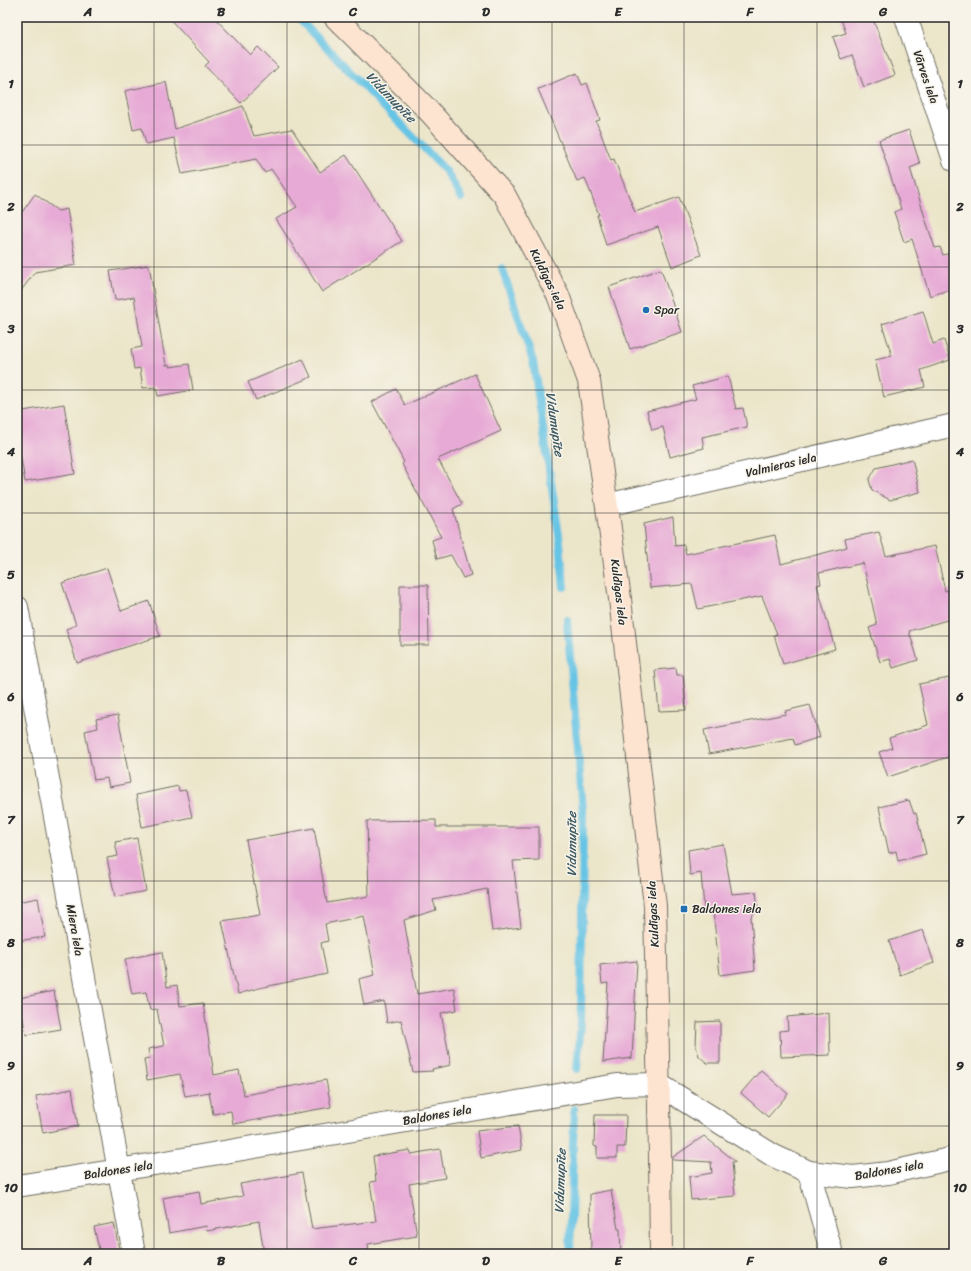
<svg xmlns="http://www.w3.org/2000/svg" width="971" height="1271" font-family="Sriracha,sans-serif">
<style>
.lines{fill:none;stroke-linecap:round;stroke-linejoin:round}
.stream{stroke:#66c4e5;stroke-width:8}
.building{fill:#e7aad6}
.street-casing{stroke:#6e6c62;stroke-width:24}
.secondary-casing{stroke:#6e6c62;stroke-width:24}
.street{stroke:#fff;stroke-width:22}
.secondary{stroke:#fde4d1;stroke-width:22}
.grid{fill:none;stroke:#2b2b2b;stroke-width:1;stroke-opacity:0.55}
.poi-dot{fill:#1f6fb2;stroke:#f7f3e8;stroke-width:1.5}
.labels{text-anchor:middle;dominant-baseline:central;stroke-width:3;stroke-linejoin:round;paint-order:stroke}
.street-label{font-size:12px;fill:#2b2b2b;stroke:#f7f3e8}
.poi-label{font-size:12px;fill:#2b2b2b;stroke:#f7f3e8;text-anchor:start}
.water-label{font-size:13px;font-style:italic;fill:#3d5963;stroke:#f7f3e8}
.neatline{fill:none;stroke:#2b2b2b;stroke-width:1.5}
.grid-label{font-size:13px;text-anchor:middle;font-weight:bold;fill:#2b2b2b}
</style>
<rect width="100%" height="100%" fill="#f7f3e8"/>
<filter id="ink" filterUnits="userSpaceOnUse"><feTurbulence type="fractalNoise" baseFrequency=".025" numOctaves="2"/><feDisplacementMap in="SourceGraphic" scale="8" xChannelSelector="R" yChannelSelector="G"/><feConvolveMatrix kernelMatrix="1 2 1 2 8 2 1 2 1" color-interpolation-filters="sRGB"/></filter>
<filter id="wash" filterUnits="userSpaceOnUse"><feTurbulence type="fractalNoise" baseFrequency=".012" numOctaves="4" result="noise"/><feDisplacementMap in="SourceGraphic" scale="16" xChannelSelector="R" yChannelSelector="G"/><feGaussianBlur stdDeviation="0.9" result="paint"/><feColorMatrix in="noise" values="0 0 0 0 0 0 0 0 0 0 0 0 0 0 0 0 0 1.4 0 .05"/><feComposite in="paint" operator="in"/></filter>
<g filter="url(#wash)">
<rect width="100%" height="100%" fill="#ebe5c9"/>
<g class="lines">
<path class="stream" d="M 297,17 L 446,171 L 461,198
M 502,268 L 533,361 L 560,542 L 564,587
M 567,620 L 583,811 L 581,1023 L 577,1069
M 570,1254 L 574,1109"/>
</g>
<g id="blocks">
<path class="building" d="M 168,17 L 214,17 L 250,55 L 258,47 L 278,67 L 241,103 L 205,66 L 209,62 Z
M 840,17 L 872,17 L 895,75 L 864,87 L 852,55 L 841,59 L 833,37 L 846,33 Z
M 577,73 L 582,85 L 587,83 L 600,120 L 596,121 L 611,160 L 614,159 L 635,212 L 679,197 L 701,255 L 672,267 L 658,227 L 606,245 L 597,215 L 599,215 L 585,178 L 577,181 L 538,89 Z
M 166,82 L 175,129 L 243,106 L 254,136 L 292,129 L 320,172 L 346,155 L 402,241 L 322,292 L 276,219 L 297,207 L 271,169 L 265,173 L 256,159 L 182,174 L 174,138 L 146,144 L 142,128 L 133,130 L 125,91 Z
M 909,130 L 920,164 L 910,168 L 926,221 L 935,248 L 940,247 L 943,255 L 950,253 L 954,265 L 954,288 L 930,296 L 912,239 L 904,242 L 894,212 L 901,209 L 879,140 Z
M 35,194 L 58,211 L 67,209 L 76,265 L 35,272 L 17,296 L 17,219 Z
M 149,265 L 166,365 L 170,365 L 170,367 L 189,364 L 193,390 L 158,396 L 156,387 L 143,388 L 140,368 L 134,369 L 131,349 L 142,347 L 134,297 L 115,300 L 110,271 Z
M 661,269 L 682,332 L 630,349 L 609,287 Z
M 923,311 L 933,344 L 944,340 L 950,360 L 921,370 L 925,387 L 884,397 L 875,360 L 892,356 L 882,324 Z
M 303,359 L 311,377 L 256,400 L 248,382 Z
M 475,374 L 501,431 L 438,459 L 462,504 L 453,509 L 471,575 L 463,578 L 451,555 L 437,559 L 432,540 L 441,537 L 402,464 L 404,462 L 372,402 L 396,389 L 405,405 Z
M 728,376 L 736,409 L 743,408 L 747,427 L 702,437 L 704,448 L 670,457 L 663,427 L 652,430 L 647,411 L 696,399 L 692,386 Z
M 64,404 L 75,474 L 25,482 L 17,434 L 17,412 Z
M 912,459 L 920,492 L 890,500 L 872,490 L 869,480 L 876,468 Z
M 673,517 L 675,546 L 684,545 L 686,554 L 775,535 L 781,564 L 847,547 L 845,539 L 879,532 L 886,556 L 935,546 L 945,591 L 954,588 L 954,618 L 909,631 L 918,660 L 893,668 L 890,659 L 880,662 L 869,628 L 877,625 L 863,563 L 819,573 L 821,584 L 817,585 L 835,649 L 783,664 L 774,635 L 777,634 L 762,596 L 698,609 L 692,584 L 650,588 L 644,524 Z
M 107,568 L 121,611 L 149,601 L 160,636 L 77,663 L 66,629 L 76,625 L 62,583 Z
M 400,585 L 428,585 L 429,645 L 400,645 Z
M 676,668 L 677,675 L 683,675 L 686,710 L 659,711 L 655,670 Z
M 954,677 L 954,755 L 888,777 L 879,752 L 892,748 L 889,738 L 928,725 L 919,684 Z
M 810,705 L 820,737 L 795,745 L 793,738 L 709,754 L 704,730 L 786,714 L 785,711 Z
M 118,715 L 130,783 L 109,787 L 107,778 L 94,780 L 85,731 L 98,728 L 96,719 Z
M 178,786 L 179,791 L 186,790 L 192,817 L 142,827 L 136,795 Z
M 909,800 L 914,814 L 916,813 L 926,854 L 898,861 L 896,851 L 889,853 L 879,807 Z
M 436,820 L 436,827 L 539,827 L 539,860 L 513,861 L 521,927 L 492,931 L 487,889 L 433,900 L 436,910 L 404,920 L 417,994 L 454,988 L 457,1010 L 441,1013 L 451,1065 L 432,1069 L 433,1071 L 413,1072 L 401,1020 L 387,1023 L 384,1001 L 364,1005 L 359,979 L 375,975 L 364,916 L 325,924 L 328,941 L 321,943 L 327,974 L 259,988 L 238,994 L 222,921 L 260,915 L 246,840 L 314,828 L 327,903 L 369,896 L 367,821 Z
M 137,838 L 146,891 L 115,897 L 107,858 L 118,856 L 115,842 Z
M 723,844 L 732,894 L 756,892 L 758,908 L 751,917 L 755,970 L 720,975 L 713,911 L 704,908 L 701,873 L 690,875 L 688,850 Z
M 38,898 L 45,937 L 17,941 L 17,902 Z
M 923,930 L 934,963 L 900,975 L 889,941 Z
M 162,952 L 167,987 L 177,985 L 180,1006 L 203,1003 L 214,1075 L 239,1070 L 244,1095 L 326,1080 L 331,1107 L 233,1124 L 231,1111 L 213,1114 L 209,1092 L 185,1096 L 180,1074 L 147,1080 L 144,1059 L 150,1058 L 148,1049 L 164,1046 L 157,1009 L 150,1010 L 146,992 L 132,994 L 125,959 Z
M 637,961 L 632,1058 L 603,1062 L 608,983 L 602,984 L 600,965 Z
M 54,991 L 61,1029 L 26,1035 L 19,998 Z
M 829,1013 L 830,1055 L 781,1057 L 780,1031 L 788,1030 L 787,1017 Z
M 720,1021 L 720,1063 L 707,1063 L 699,1056 L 696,1046 L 697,1022 Z
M 761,1070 L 788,1094 L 768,1117 L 741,1093 Z
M 72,1089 L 78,1126 L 43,1133 L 36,1096 Z
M 595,1115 L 626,1115 L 625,1147 L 617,1147 L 617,1158 L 597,1158 L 597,1147 L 594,1146 Z
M 518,1126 L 522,1150 L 481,1158 L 477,1131 Z
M 704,1136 L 736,1162 L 732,1162 L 735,1196 L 691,1200 L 689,1177 L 712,1173 L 711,1162 L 673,1160 L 673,1157 Z
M 440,1149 L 445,1178 L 409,1184 L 417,1236 L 368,1244 L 369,1254 L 264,1254 L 259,1221 L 207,1231 L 206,1226 L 169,1233 L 163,1198 L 199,1191 L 201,1204 L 243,1196 L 240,1184 L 302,1173 L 312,1229 L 376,1221 L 370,1182 L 376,1181 L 373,1156 L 410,1150 L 411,1154 Z
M 611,1190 L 618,1229 L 620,1229 L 621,1254 L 591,1254 L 590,1194 Z
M 114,1223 L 120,1254 L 100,1254 L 94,1227 Z"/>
</g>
</g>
<g filter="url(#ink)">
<use href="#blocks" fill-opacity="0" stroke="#6e6c62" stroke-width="1"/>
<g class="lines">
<g class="street-casing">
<path id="street" d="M 906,17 L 954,160
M 607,505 L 954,425
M 17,607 L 134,1254
M 809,1172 L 832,1254
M 17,1186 L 119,1170 L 617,1085 L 658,1084 L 774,1156 L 809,1172 L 853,1177 L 888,1173 L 954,1158"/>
</g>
<g class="secondary-casing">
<path id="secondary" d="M 335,17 L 428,110 L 505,196 L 558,295 L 589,381 L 620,599 L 655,906 L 660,1156 L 661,1254"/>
</g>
<use href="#street" class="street"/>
<use href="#secondary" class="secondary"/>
</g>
</g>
<path class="grid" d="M 154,17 L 154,1254M 287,17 L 287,1254M 419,17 L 419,1254M 552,17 L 552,1254M 684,17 L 684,1254M 817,17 L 817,1254M 17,145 L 954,145M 17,267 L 954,267M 17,390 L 954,390M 17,513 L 954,513M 17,636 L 954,636M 17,758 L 954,758M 17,881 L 954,881M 17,1004 L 954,1004M 17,1126 L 954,1126"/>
<g class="poi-dot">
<circle cx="646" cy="310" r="4"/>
<rect x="680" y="905" width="8" height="8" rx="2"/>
</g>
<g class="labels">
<g class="street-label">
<text transform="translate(926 77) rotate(71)">Vārves iela</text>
<text transform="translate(548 279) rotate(64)">Kuldīgas iela</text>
<text transform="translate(781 465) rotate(-13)">Valmieras iela</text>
<text transform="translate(619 592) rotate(83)">Kuldīgas iela</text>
<text transform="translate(653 914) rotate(-93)">Kuldīgas iela</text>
<text transform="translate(75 930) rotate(80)">Miera iela</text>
<text transform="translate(437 1115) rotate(-10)">Baldones iela</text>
<text transform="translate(118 1170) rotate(-9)">Baldones iela</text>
<text transform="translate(889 1170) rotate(-10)">Baldones iela</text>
</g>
<g class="poi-label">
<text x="654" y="310">Spar</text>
<text x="692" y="909">Baldones iela</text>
</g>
<g class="water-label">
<text transform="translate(391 97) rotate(46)">Vidumupīte</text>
<text transform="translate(555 424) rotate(82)">Vidumupīte</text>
<text transform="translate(571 844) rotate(-90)">Vidumupīte</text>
<text transform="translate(560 1181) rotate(-88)">Vidumupīte</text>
</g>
</g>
<rect width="971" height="1271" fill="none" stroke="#f7f3e8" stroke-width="44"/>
<rect x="22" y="22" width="927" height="1227" class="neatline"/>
<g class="grid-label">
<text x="88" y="16">A</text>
<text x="221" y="16">B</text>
<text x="353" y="16">C</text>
<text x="486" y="16">D</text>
<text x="618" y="16">E</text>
<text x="750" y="16">F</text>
<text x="883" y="16">G</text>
<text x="11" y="88">1</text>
<text x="960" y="88">1</text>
<text x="11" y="211">2</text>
<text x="960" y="211">2</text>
<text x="11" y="333">3</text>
<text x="960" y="333">3</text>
<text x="11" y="456">4</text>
<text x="960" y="456">4</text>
<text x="11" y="579">5</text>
<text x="960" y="579">5</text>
<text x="11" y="701">6</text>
<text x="960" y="701">6</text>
<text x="11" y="824">7</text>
<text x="960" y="824">7</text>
<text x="11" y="947">8</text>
<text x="960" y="947">8</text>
<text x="11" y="1070">9</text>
<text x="960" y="1070">9</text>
<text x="11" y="1192">10</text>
<text x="960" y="1192">10</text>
<text x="88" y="1265">A</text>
<text x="221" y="1265">B</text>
<text x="353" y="1265">C</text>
<text x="486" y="1265">D</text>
<text x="618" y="1265">E</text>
<text x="750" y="1265">F</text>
<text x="883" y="1265">G</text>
</g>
</svg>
